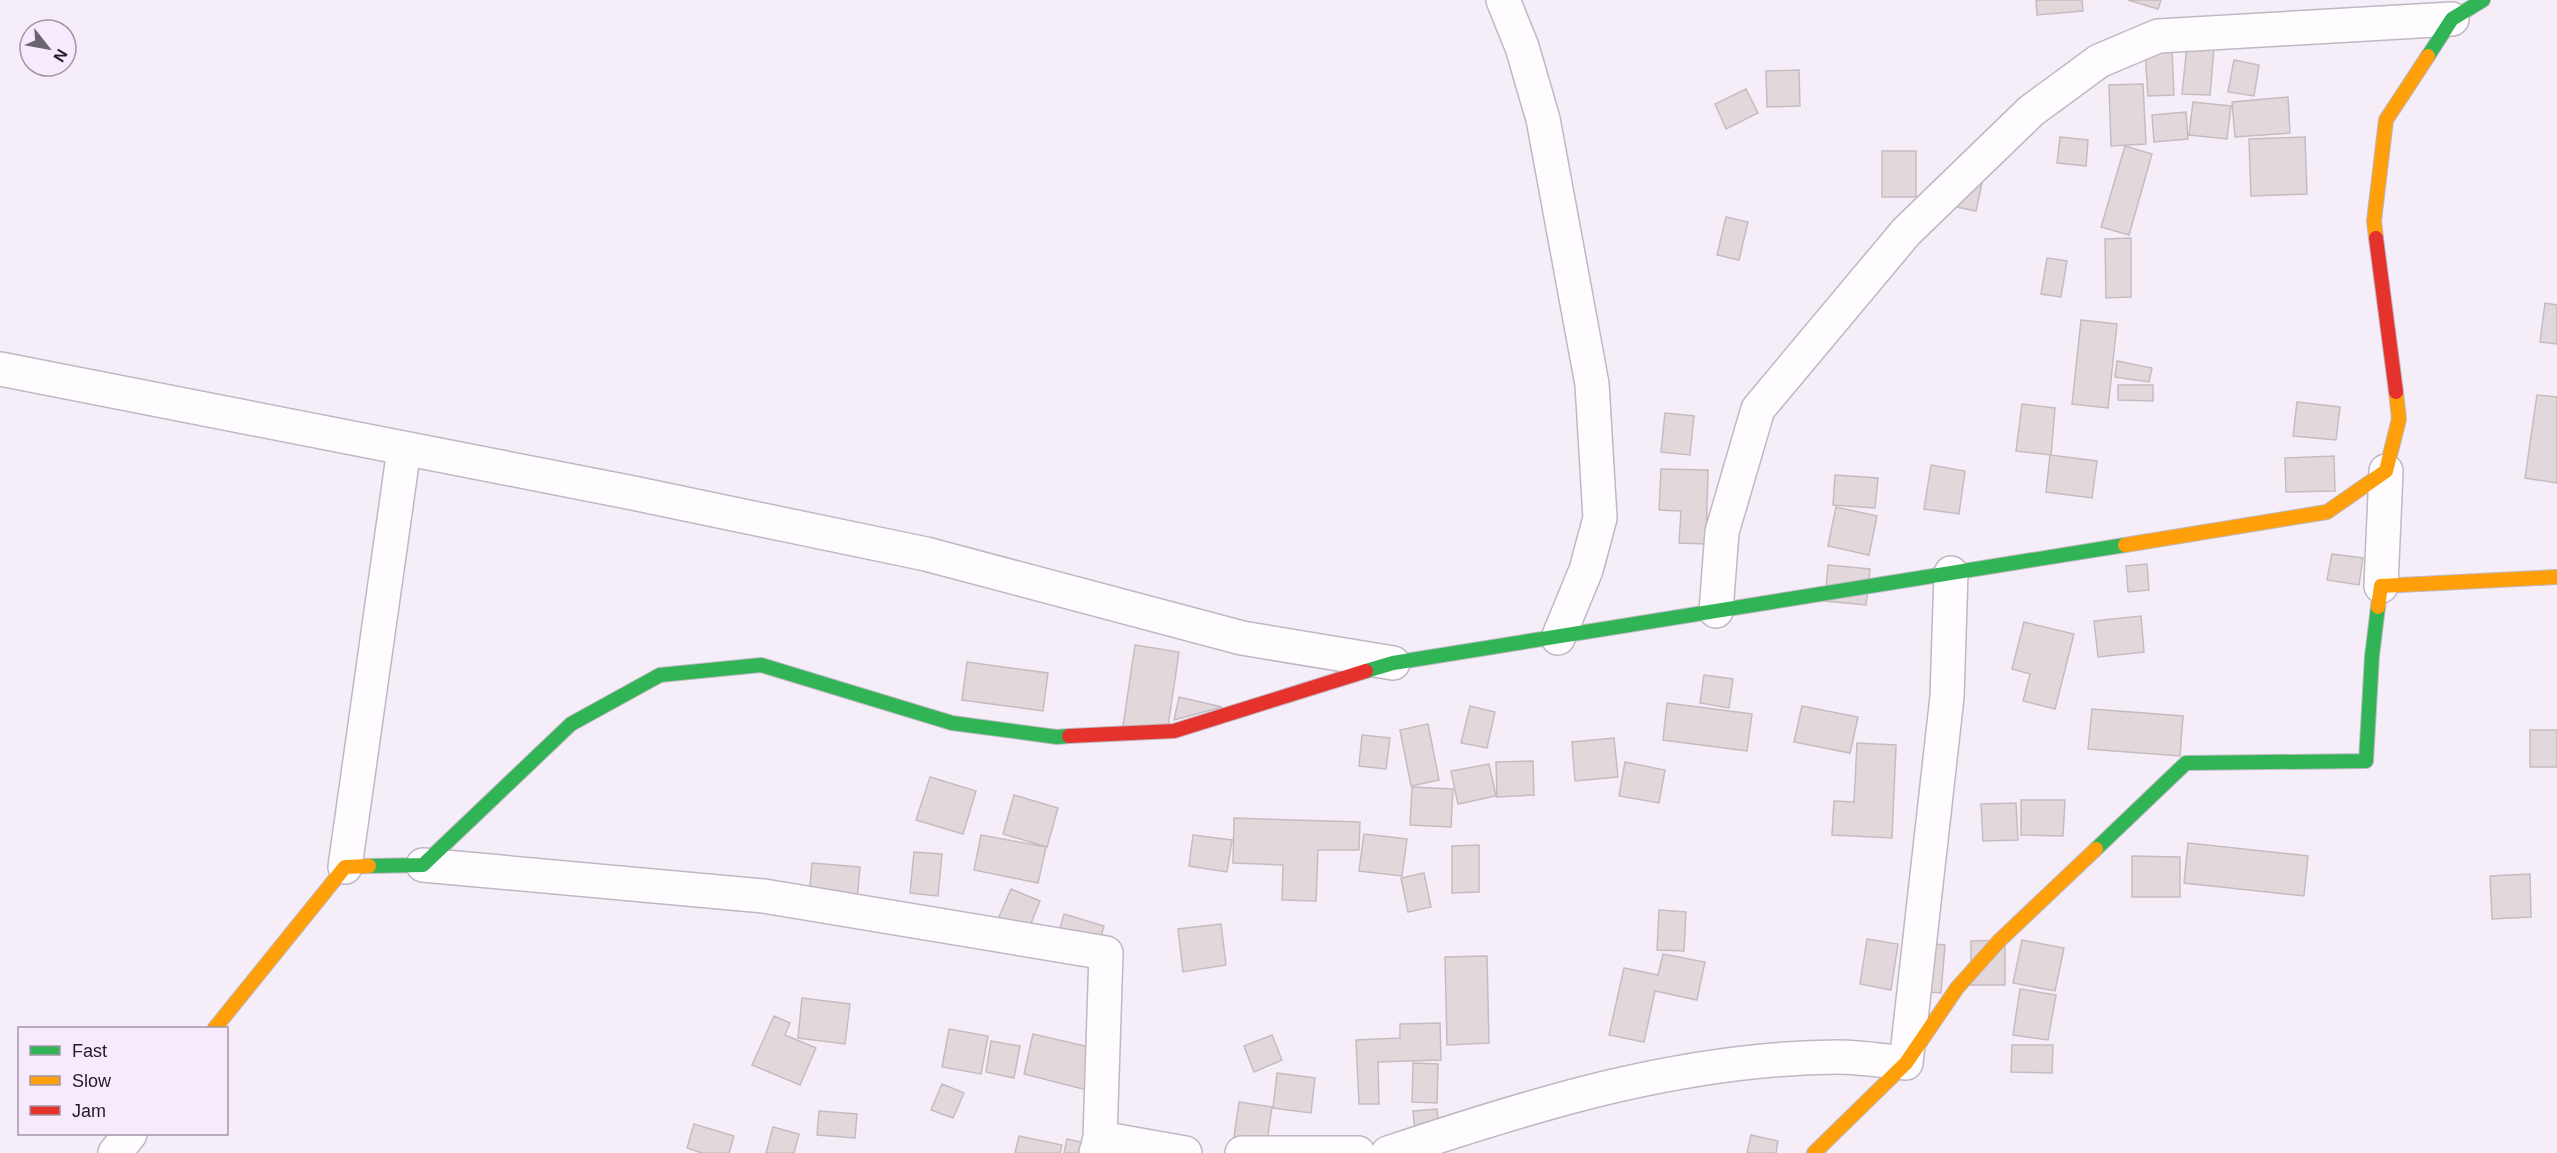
<svg xmlns="http://www.w3.org/2000/svg" width="2557" height="1153" font-family="Helvetica,sans-serif">
<style>
.building{fill:#e2d7db;stroke:#c6bcc0;stroke-width:1.5}
.lines{fill:none;stroke-linecap:round;stroke-linejoin:round}
.street-casing{stroke:#bfb8c2;stroke-width:36}
.fast-casing{stroke:#bfb8c2;stroke-width:16}
.slow-casing{stroke:#bfb8c2;stroke-width:16}
.jam-casing{stroke:#bfb8c2;stroke-width:16}
.street{stroke:#fefcfe;stroke-width:33}
.fast{stroke:#30b455;stroke-width:14}
.slow{stroke:#ff9f0a;stroke-width:14}
.jam{stroke:#e5322d;stroke-width:14}
</style>
<rect width="100%" height="100%" fill="#f5eef8"/>
<path class="building" d="M 2036,0 L 2082,0 L 2083,11 L 2037,15 Z
M 2128,0 L 2161,0 L 2158,9 Z
M 2187,46 L 2214,48 L 2210,95 L 2182,94 Z
M 2172,51 L 2174,95 L 2148,96 L 2145,52 Z
M 2234,60 L 2259,65 L 2254,96 L 2228,92 Z
M 1799,70 L 1800,106 L 1767,107 L 1766,71 Z
M 2143,84 L 2146,144 L 2111,146 L 2109,85 Z
M 1746,89 L 1758,113 L 1726,129 L 1715,104 Z
M 2288,97 L 2290,133 L 2235,137 L 2232,102 Z
M 2193,102 L 2231,106 L 2227,139 L 2189,135 Z
M 2186,112 L 2188,139 L 2154,142 L 2152,115 Z
M 2060,137 L 2088,140 L 2086,166 L 2057,163 Z
M 2305,137 L 2307,194 L 2251,196 L 2249,139 Z
M 2125,146 L 2152,154 L 2129,235 L 2101,227 Z
M 1882,151 L 1916,151 L 1916,197 L 1882,197 Z
M 1984,173 L 1976,211 L 1943,204 Z
M 1726,217 L 1748,222 L 1739,260 L 1717,255 Z
M 2131,238 L 2131,297 L 2106,298 L 2105,239 Z
M 2047,258 L 2067,261 L 2061,297 L 2041,294 Z
M 2545,303 L 2557,305 L 2557,344 L 2540,342 Z
M 2081,320 L 2117,324 L 2108,408 L 2072,404 Z
M 2117,361 L 2152,368 L 2149,382 L 2115,377 Z
M 2118,385 L 2153,385 L 2153,401 L 2118,400 Z
M 2537,395 L 2557,397 L 2557,483 L 2525,478 Z
M 2297,402 L 2340,407 L 2336,440 L 2293,436 Z
M 2022,404 L 2055,408 L 2051,455 L 2016,451 Z
M 1665,413 L 1694,416 L 1690,455 L 1661,452 Z
M 2050,455 L 2097,461 L 2092,498 L 2046,492 Z
M 2334,456 L 2335,491 L 2286,492 L 2285,458 Z
M 1931,465 L 1965,471 L 1959,514 L 1924,509 Z
M 1661,469 L 1708,470 L 1706,544 L 1679,543 L 1681,511 L 1659,510 Z
M 1835,475 L 1878,478 L 1875,508 L 1833,505 Z
M 1836,507 L 1877,516 L 1869,555 L 1828,546 Z
M 2332,554 L 2363,558 L 2359,585 L 2327,580 Z
M 2147,564 L 2149,590 L 2128,592 L 2126,566 Z
M 1828,565 L 1870,569 L 1866,605 L 1825,601 Z
M 2141,616 L 2144,652 L 2098,657 L 2094,621 Z
M 2024,622 L 2074,634 L 2055,709 L 2023,701 L 2030,674 L 2012,669 Z
M 1135,645 L 1179,652 L 1167,733 L 1123,726 Z
M 967,662 L 1048,673 L 1043,711 L 962,700 Z
M 1704,675 L 1733,679 L 1729,708 L 1700,703 Z
M 1179,697 L 1222,707 L 1174,720 Z
M 1667,703 L 1752,714 L 1747,751 L 1663,740 Z
M 1470,706 L 1495,712 L 1487,748 L 1461,743 Z
M 1802,706 L 1858,717 L 1850,753 L 1794,742 Z
M 2092,709 L 2183,716 L 2180,756 L 2088,749 Z
M 1428,724 L 1439,780 L 1411,786 L 1400,730 Z
M 2530,730 L 2557,730 L 2557,767 L 2530,767 Z
M 1362,735 L 1390,738 L 1386,769 L 1359,766 Z
M 1614,738 L 1618,777 L 1575,781 L 1572,742 Z
M 1857,743 L 1896,745 L 1892,838 L 1832,835 L 1834,801 L 1854,802 Z
M 1533,761 L 1534,795 L 1497,797 L 1496,762 Z
M 1625,762 L 1665,770 L 1659,803 L 1619,796 Z
M 1489,764 L 1496,796 L 1458,804 L 1451,771 Z
M 930,777 L 976,791 L 963,834 L 916,820 Z
M 1412,787 L 1453,789 L 1451,827 L 1410,825 Z
M 1014,795 L 1058,808 L 1047,847 L 1003,834 Z
M 2021,800 L 2065,800 L 2063,836 L 2021,835 Z
M 2016,803 L 2018,840 L 1983,841 L 1981,804 Z
M 1234,818 L 1360,822 L 1359,850 L 1318,850 L 1316,901 L 1282,900 L 1283,865 L 1233,863 Z
M 1364,834 L 1407,839 L 1402,876 L 1359,871 Z
M 981,835 L 1046,847 L 1038,883 L 974,870 Z
M 1193,835 L 1232,840 L 1227,872 L 1189,866 Z
M 2188,843 L 2308,856 L 2304,896 L 2184,883 Z
M 1479,845 L 1479,892 L 1452,893 L 1452,846 Z
M 914,852 L 942,854 L 938,896 L 910,893 Z
M 2132,856 L 2180,857 L 2180,897 L 2132,897 Z
M 812,863 L 860,867 L 857,901 L 809,897 Z
M 1424,873 L 1431,907 L 1408,912 L 1401,878 Z
M 2530,874 L 2531,917 L 2492,919 L 2490,876 Z
M 1011,889 L 1040,901 L 1025,938 L 995,926 Z
M 1659,910 L 1686,912 L 1684,951 L 1657,950 Z
M 1064,914 L 1104,926 L 1096,954 L 1056,942 Z
M 1221,924 L 1226,965 L 1183,972 L 1178,929 Z
M 1867,939 L 1898,944 L 1891,990 L 1860,984 Z
M 2005,940 L 2005,985 L 1971,985 L 1971,941 Z
M 2022,940 L 2064,948 L 2055,991 L 2013,983 Z
M 1908,942 L 1945,945 L 1941,993 L 1905,990 Z
M 1663,954 L 1705,962 L 1697,1000 L 1655,991 L 1644,1042 L 1609,1035 L 1624,968 L 1658,975 Z
M 1487,956 L 1489,1043 L 1447,1045 L 1445,957 Z
M 2020,989 L 2056,995 L 2048,1040 L 2013,1035 Z
M 802,998 L 850,1004 L 845,1044 L 798,1038 Z
M 774,1016 L 790,1023 L 785,1035 L 816,1048 L 800,1085 L 752,1065 Z
M 1440,1023 L 1441,1060 L 1378,1062 L 1379,1104 L 1359,1104 L 1356,1040 L 1400,1038 L 1400,1024 Z
M 949,1029 L 988,1036 L 981,1074 L 942,1067 Z
M 1033,1034 L 1098,1049 L 1087,1090 L 1024,1074 Z
M 1272,1035 L 1282,1060 L 1254,1072 L 1244,1046 Z
M 991,1041 L 1020,1046 L 1014,1078 L 986,1072 Z
M 2012,1045 L 2053,1045 L 2052,1073 L 2011,1072 Z
M 1413,1063 L 1438,1064 L 1437,1103 L 1412,1102 Z
M 1277,1073 L 1315,1078 L 1311,1113 L 1273,1108 Z
M 942,1084 L 964,1093 L 953,1118 L 931,1110 Z
M 1239,1102 L 1272,1107 L 1266,1148 L 1233,1144 Z
M 1437,1109 L 1440,1139 L 1416,1142 L 1413,1111 Z
M 819,1111 L 857,1114 L 855,1138 L 817,1135 Z
M 694,1124 L 734,1136 L 729,1153 L 702,1153 L 687,1148 Z
M 773,1127 L 799,1134 L 794,1153 L 766,1153 Z
M 1751,1135 L 1778,1141 L 1776,1153 L 1747,1153 Z
M 1019,1136 L 1062,1145 L 1060,1153 L 1015,1153 Z
M 1067,1139 L 1099,1146 L 1098,1153 L 1064,1153 Z"/>
<g class="lines">
<g class="street-casing">
<path id="street" d="M 1503,0 L 1522,47 L 1543,119 L 1592,384 L 1600,518 L 1586,570 L 1558,638
M 0,369 L 633,493 L 926,554 L 1242,638 L 1393,663
M 2381,586 L 2386,471
M 1716,611 L 1722,532 L 1758,409 L 1906,232 L 2031,111 L 2099,61 L 2158,36 L 2452,19
M 423,865 L 764,896 L 1106,953 L 1100,1138 L 1096,1153
M 345,867 L 404,449
M 1100,1138 L 1185,1153
M 115,1153 L 130,1134
M 1242,1153 L 1358,1153
M 1388,1153 C 1534,1104 1682,1058 1838,1057 C 1860,1057 1884,1061 1906,1063 L 1947,697 L 1951,573"/>
</g>
<g class="fast-casing">
<path id="fast" d="M 2428,56 L 2452,19 L 2483,0
M 1366,671 L 1393,663 L 2125,545
M 2096,849 L 2186,763 L 2366,761 L 2372,656 L 2378,607
M 369,866 L 423,865 L 571,724 L 660,675 L 761,665 L 952,723 L 1057,737 L 1069,736"/>
</g>
<g class="slow-casing">
<path id="slow" d="M 2376,238 L 2374,221 L 2386,120 L 2428,56
M 2125,545 L 2327,512 L 2386,471 L 2399,419 L 2396,392
M 2378,607 L 2381,586 L 2557,577
M 215,1028 L 345,867 L 369,866
M 1814,1153 L 1906,1063 L 1957,988 L 1999,941 L 2096,849"/>
</g>
<g class="jam-casing">
<path id="jam" d="M 2376,238 L 2396,392
M 1069,736 L 1174,731 L 1366,671"/>
</g>
<use href="#street" class="street"/>
<use href="#fast" class="fast"/>
<use href="#slow" class="slow"/>
<use href="#jam" class="jam"/>
</g>
<rect x="18" y="1027" width="210" height="108" fill="#f7eafc" stroke="#a297a6" stroke-width="1.5"/>
<rect x="30" y="1046" width="30" height="9" fill="#30b455" stroke="#a297a6" stroke-width="1.5"/>
<text x="72" y="1057" font-size="18" fill="#221a25">Fast</text>
<rect x="30" y="1076" width="30" height="9" fill="#ff9f0a" stroke="#a297a6" stroke-width="1.5"/>
<text x="72" y="1087" font-size="18" fill="#221a25">Slow</text>
<rect x="30" y="1106" width="30" height="9" fill="#e5322d" stroke="#a297a6" stroke-width="1.5"/>
<text x="72" y="1117" font-size="18" fill="#221a25">Jam</text>
<g transform="translate(48 48) rotate(121)"><circle r="28" fill="#f7eafc" stroke="#a297a6" stroke-width="1.5"/>
<path d="M0-4.5L10 22L0 15L-10 22Z" fill="#6c646f"/>
<text y="-9" font-size="16" font-weight="bold" text-anchor="middle" fill="#221a25">N</text>
</g>
</svg>
